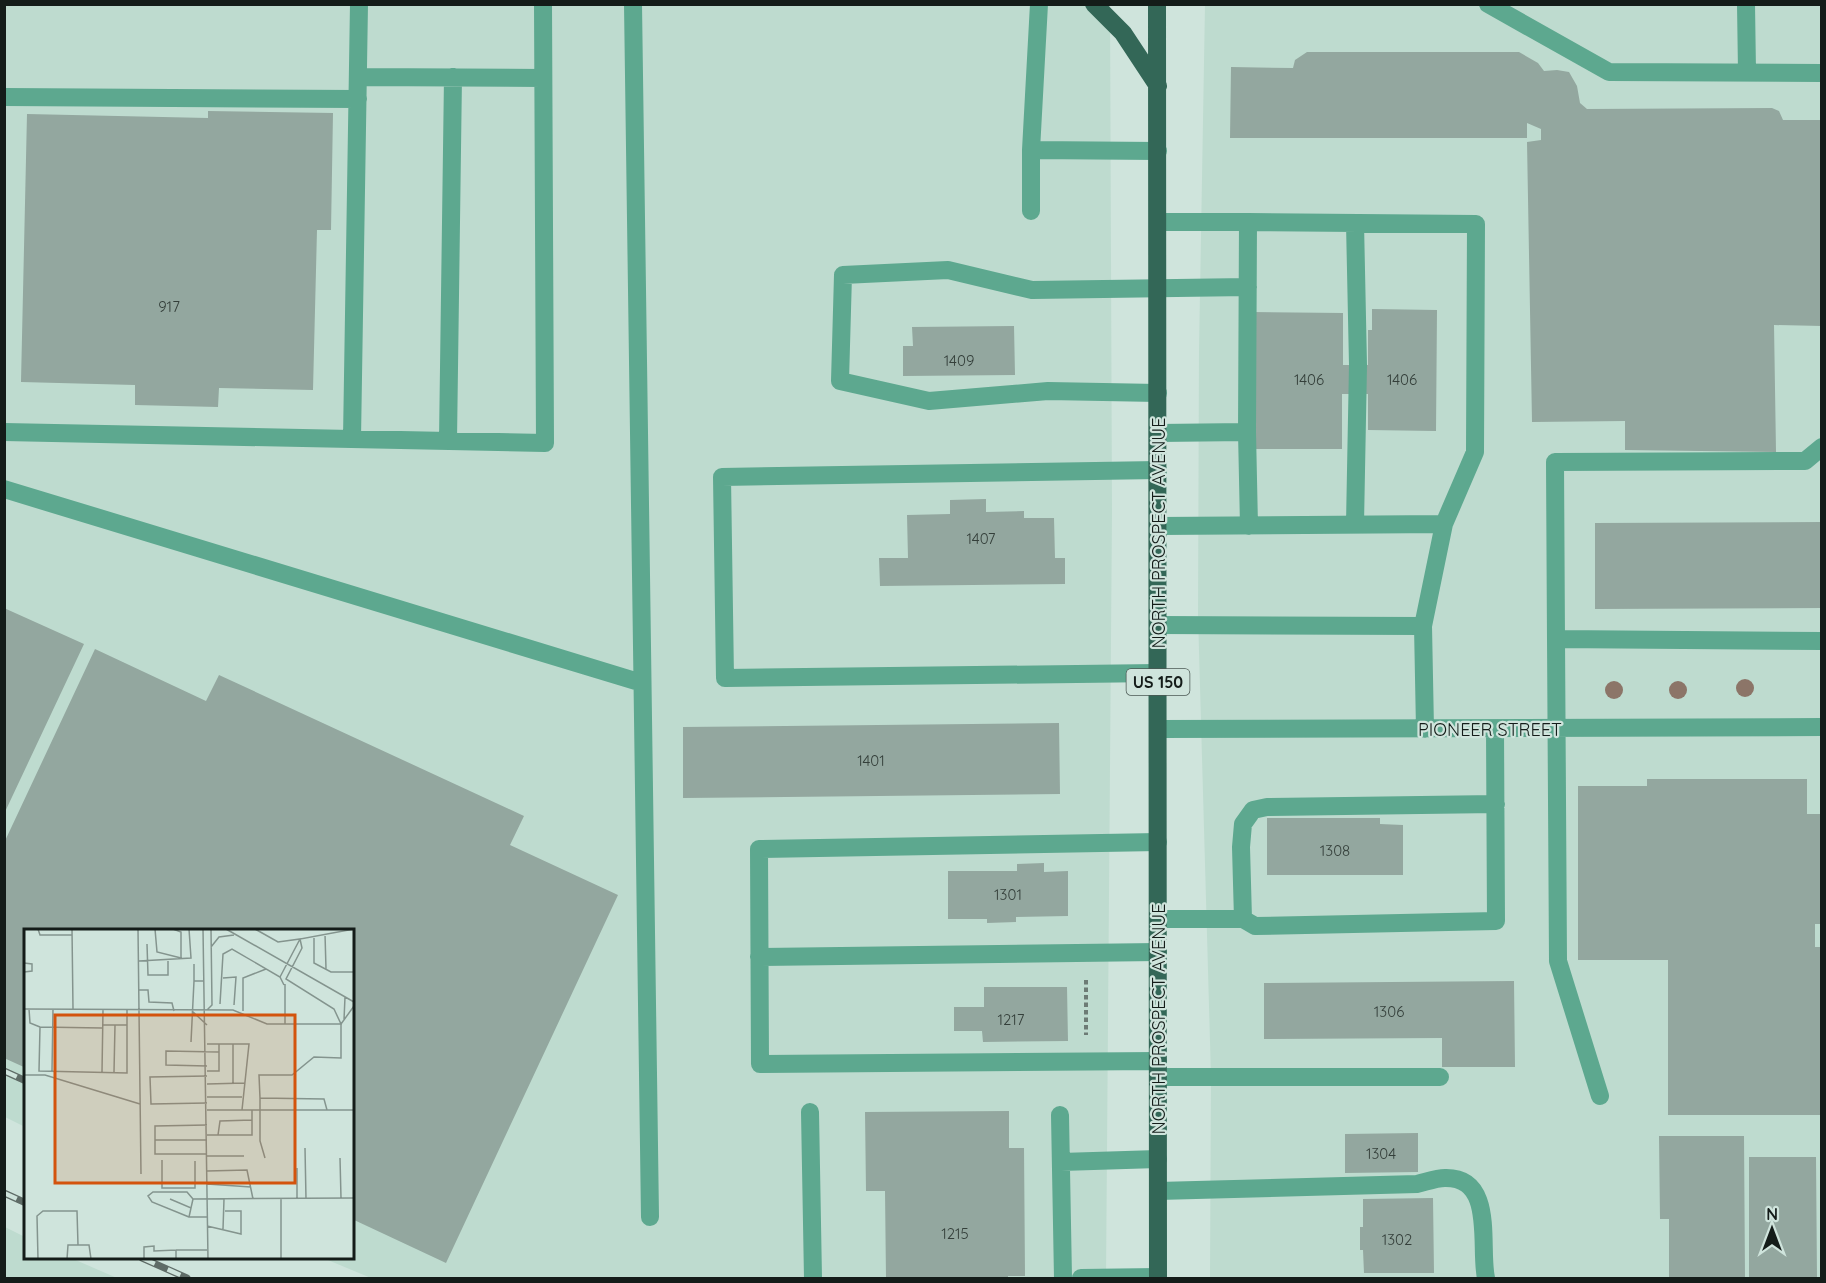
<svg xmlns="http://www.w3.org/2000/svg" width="1826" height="1283" font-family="Quicksand,sans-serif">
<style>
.built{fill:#bedbcf}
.building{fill:#93a79f}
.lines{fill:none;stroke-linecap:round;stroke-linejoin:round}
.path{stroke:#6d7b75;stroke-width:4;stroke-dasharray:4.5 3;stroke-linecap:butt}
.minor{stroke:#5da88f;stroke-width:18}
.major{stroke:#336757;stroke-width:18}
.rail-casing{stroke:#5f6c67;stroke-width:7}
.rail{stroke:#cfe4dc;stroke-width:4.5;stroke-dasharray:14;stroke-linecap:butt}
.tree{fill:#8c7568}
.labels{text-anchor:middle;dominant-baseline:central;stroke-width:4.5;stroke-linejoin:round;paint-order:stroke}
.number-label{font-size:15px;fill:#343f3a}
.shield{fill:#cfe4dc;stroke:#4c5854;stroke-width:1.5}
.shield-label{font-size:16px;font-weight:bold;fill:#141c19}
.street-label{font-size:18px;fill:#141c19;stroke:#cfe4dc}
.inset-road{fill:none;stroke:#84948e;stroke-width:1.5}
.view{fill:#d3530d;fill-opacity:0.15;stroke:#d3530d;stroke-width:3}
.inset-edge{fill:none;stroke:#141c19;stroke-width:3}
</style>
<rect width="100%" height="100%" fill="#cfe4dc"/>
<path class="built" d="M 4,5 L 1110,5 L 1112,511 L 1106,1278 L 371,1278 L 323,1258 L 352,1258 L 352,930 L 26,930 L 25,1127 L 5,1117 Z
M 1205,5 L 1821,5 L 1821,1278 L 1210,1278 L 1211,1077 L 1198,615 L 1199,352 Z
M 5,1227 L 25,1237 L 26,1258 L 71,1258 L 117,1278 L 5,1278 Z"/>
<path class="building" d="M 1307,52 L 1519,52 L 1538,63 L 1544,71 L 1557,70 L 1569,72 L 1577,86 L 1580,103 L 1587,109 L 1772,108 L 1779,111 L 1783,120 L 1822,120 L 1822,326 L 1774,325 L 1776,452 L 1625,450 L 1625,421 L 1532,422 L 1527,142 L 1541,140 L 1541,129 L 1527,123 L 1527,138 L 1230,138 L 1231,67 L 1293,68 L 1295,60 Z
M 208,111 L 333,113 L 331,230 L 317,230 L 313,390 L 219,388 L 218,407 L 135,405 L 135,385 L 21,382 L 27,114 L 208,118 Z
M 1372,309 L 1437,310 L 1436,431 L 1368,430 L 1368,394 L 1342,394 L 1342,449 L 1251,449 L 1252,312 L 1343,313 L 1343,365 L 1368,365 L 1368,330 L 1372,330 Z
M 1014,326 L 1015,375 L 903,376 L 903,346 L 913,346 L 912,327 Z
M 986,499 L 986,512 L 1024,511 L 1024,518 L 1054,518 L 1055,558 L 1065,558 L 1065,584 L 880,586 L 879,558 L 908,558 L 907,515 L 950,514 L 950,500 Z
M 1822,522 L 1822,608 L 1595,609 L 1595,523 Z
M 4,608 L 84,644 L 4,814 Z
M 95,649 L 206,701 L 219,675 L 524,816 L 510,845 L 618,895 L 446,1263 L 352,1219 L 352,930 L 26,930 L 26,1068 L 4,1058 L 4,843 Z
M 1059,723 L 1060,794 L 683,798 L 683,727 Z
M 1647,779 L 1807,779 L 1807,814 L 1822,814 L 1822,924 L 1815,924 L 1815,947 L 1822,947 L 1822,1115 L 1668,1115 L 1668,960 L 1578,960 L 1578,786 L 1647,786 Z
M 1267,818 L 1380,818 L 1380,824 L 1403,825 L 1403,875 L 1267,875 Z
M 1044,863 L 1044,872 L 1068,871 L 1068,916 L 1016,917 L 1016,922 L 987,923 L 987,919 L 948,919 L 948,871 L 1017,871 L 1017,864 Z
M 1514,981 L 1515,1067 L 1442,1067 L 1442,1038 L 1264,1039 L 1264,983 Z
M 984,987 L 1067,987 L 1068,1041 L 983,1042 L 982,1031 L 954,1031 L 954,1007 L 984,1007 Z
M 1009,1111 L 1009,1148 L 1024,1148 L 1025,1276 L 1008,1276 L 1008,1278 L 886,1278 L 885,1191 L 866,1191 L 865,1112 Z
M 1418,1133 L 1418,1172 L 1345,1173 L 1345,1134 Z
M 1659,1136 L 1744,1136 L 1745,1278 L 1669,1278 L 1669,1219 L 1660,1219 Z
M 1749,1157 L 1816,1157 L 1817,1278 L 1749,1278 Z
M 1433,1198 L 1434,1273 L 1364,1273 L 1363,1250 L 1360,1250 L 1360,1227 L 1363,1227 L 1363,1199 Z"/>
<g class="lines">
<path class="path" d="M 1086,980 L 1086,1035"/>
<path class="minor" d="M 633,4 L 650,1217
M 1488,4 L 1609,72 L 1822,73
M 1746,4 L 1747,72
M 358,77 L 543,78
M 4,97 L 358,99
M 1031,150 L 1158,151
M 1031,211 L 1031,150 L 1039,4
M 1158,222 L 1248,222 L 1247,432 L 1158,433
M 1248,222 L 1476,224 L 1475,452 L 1444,524 L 1423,626 L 1425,729
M 1158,393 L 1048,391 L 929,401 L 840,381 L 843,275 L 948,270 L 1032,290 L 1248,287
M 4,432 L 545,443 L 543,4
M 1247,432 L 1249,526
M 352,439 L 359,4
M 448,441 L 453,77
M 1158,470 L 722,477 L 725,678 L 1158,673
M 4,489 L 642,683
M 1355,524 L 1358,365 L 1355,223
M 1158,526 L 1444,524
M 1158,625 L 1423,626
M 1556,639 L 1555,462 L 1805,461 L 1822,447
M 1158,729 L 1822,727
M 1158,842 L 759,849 L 760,1064 L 1158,1061
M 1158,919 L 1243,919 L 1255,926 L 1496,921 L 1495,729
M 1243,919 L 1241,847 L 1243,824 L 1253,810 L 1267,807 L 1496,804
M 759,957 L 1158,952
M 1158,1077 L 1440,1077
M 1600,1096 L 1558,961 L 1556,639 L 1822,641
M 810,1112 L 813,1278
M 1060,1115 L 1063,1278
M 1061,1162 L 1158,1159
M 1158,1191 L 1417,1184 C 1426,1182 1436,1178 1445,1178 C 1496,1177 1479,1247 1486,1278
M 1081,1278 L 1158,1277"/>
<path class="major" d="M 1094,4 L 1123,33 L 1158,86
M 1157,4 L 1158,1278"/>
<g class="rail-casing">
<path id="rail" d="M 4,1071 L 26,1081
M 4,1193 L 26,1203
M 142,1258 L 187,1278"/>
</g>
<use href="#rail" class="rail"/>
</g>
<g class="tree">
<circle cx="1745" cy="688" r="9"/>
<circle cx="1614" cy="690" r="9"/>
<circle cx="1678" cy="690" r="9"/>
</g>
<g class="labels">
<g class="number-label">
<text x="169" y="306">917</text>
<text x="959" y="360">1409</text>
<text x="1309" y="379">1406</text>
<text x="1402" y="379">1406</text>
<text x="981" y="538">1407</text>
<text x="871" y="760">1401</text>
<text x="1335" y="850">1308</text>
<text x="1008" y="894">1301</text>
<text x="1389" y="1011">1306</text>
<text x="1011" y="1019">1217</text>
<text x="1381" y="1153">1304</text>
<text x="955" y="1233">1215</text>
<text x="1397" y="1239">1302</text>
</g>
<rect class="shield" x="1126.5" y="669" width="63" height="26" rx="4.5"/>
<g class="shield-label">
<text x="1158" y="682">US 150</text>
</g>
<g class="street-label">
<text transform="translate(1158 533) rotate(-90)">NORTH PROSPECT AVENUE</text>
<text x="1490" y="729">PIONEER STREET</text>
<text transform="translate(1158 1019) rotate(-90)">NORTH PROSPECT AVENUE</text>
</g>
</g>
<g transform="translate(24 929)">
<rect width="330" height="330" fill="#cfe4dc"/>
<path class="inset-road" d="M 14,0 L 16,6 L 48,6M 48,0 L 49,80M 114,0 L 117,245M 131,0 L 133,23 L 157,29 L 157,3 L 149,0M 179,0 L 184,330M 202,0 L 330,73M 231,0 L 254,13 L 276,10 L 256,48M 301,5 L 302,40M 290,7 L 290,34 L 307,43 L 330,43M 123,15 L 124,46 L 144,46 L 144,32M 187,18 L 195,8 L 210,6M 115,32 L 167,29 L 165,0M 0,34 L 8,35 L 8,42 L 0,43M 170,35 L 170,52 L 180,52M 199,49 L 212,48 L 210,76M 261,55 L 261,95M 115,61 L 124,61 L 125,73 L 148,74 L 150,82M 196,75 L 199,25 L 208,20 L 256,48 L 260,56M 0,80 L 209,81 L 243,95 L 317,95 L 310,80 L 262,50 L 278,19 L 276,10 L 330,0M 5,80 L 6,94 L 16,98M 183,81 L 188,76 L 187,0M 168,82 L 183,96M 219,82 L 219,49 L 242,40M 320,91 L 321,68M 78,96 L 103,96M 78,99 L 16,98 L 15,142 L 103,144 L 103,81M 167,113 L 170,52M 183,115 L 195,115 L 195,142 L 183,142M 195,115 L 225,115 L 218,181M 183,137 L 142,136 L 142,122 L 195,123M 28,142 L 29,80M 78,143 L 79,81M 90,143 L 91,96M 0,146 L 21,146 L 116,175M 183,147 L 126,148 L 127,175 L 183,174M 209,154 L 209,115M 183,155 L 221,154M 183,168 L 218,168M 236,169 L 235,146 L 268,146 L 290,128 L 317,129 L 317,95 L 330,77M 183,181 L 330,181M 183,196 L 131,197 L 131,225 L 183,225M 183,206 L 228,206 L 228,181M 194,206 L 196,192 L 228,191M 131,211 L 183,211M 281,219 L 282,270M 183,227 L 220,227M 241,229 L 236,212 L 236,169 L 300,170 L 303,181M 316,229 L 317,269M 138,231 L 138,259 L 171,259 L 171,232M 273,239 L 273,270M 183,242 L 223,241 L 229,270M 183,255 L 227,258M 146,270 L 167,279 L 169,270M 257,270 L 257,330M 167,279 L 165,288 L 183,288M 165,288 L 128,273 L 124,267 L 129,263 L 163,263 L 169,270 L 330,269M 183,297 L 217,305 L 217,282 L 201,282M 199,300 L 200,270M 152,321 L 183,321M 14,330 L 13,287 L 19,282 L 53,282 L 54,316M 43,330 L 44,316 L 65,316 L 67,330M 120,330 L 120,318 L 130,317 L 130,322 L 152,321 L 152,330"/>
<path class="view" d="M 31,86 L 271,86 L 271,254 L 31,254 Z"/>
<rect width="330" height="330" class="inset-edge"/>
</g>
<rect width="1826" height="1283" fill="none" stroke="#141c19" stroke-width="12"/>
<g transform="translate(1772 1229)" stroke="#cfe4dc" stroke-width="4.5" paint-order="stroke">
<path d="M0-4.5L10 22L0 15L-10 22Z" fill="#141c19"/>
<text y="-9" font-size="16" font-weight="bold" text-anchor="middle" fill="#141c19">N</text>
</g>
</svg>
